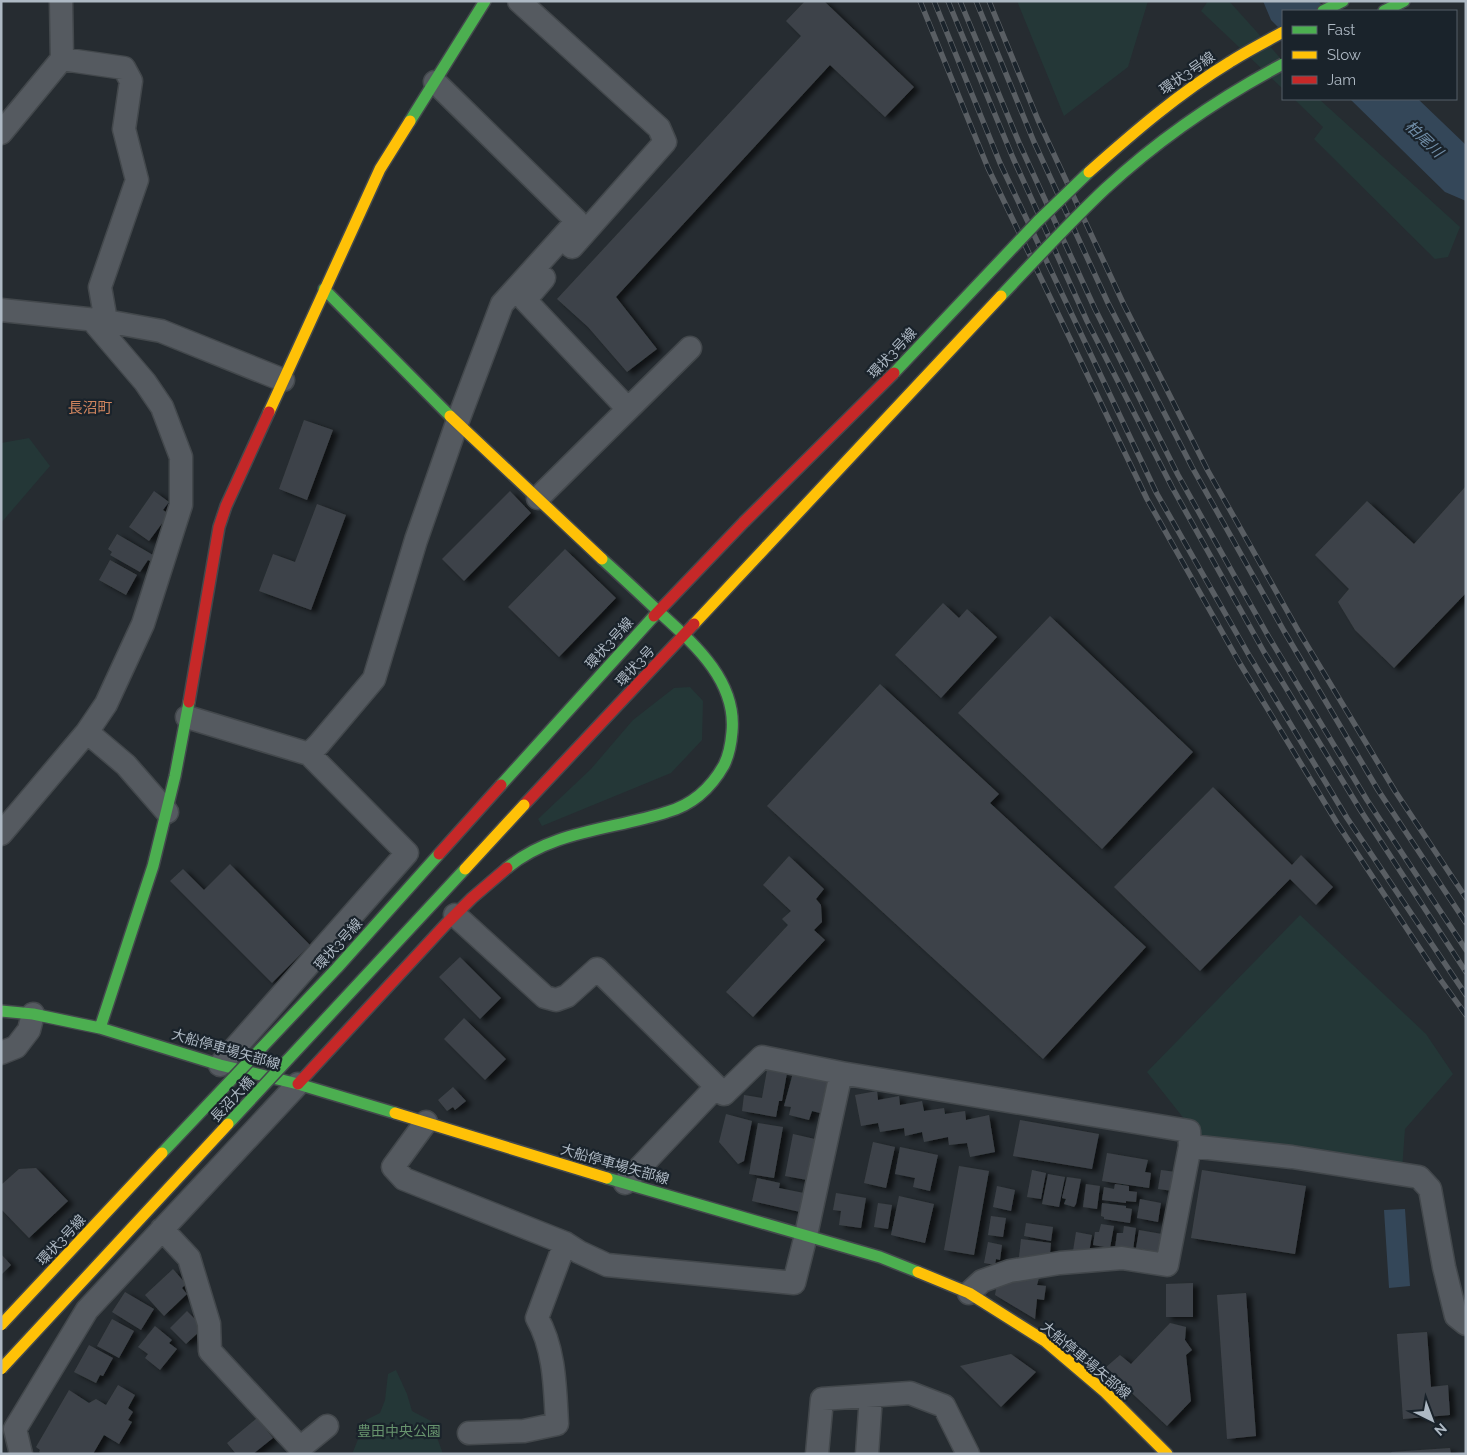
<svg xmlns="http://www.w3.org/2000/svg" width="1467" height="1455" font-family="Raleway,'Noto Sans JP',sans-serif">
<style>
.green{fill:#243737}
.water{fill:#344759}
.building{fill:#3e4348;filter:url(#shadow)}
.lines{fill:none;stroke-linecap:round;stroke-linejoin:round}
.street-casing{stroke:#43484c;stroke-width:25}
.fast-casing{stroke:#43484c;stroke-width:14}
.slow-casing{stroke:#43484c;stroke-width:14}
.jam-casing{stroke:#43484c;stroke-width:14}
.street{stroke:#555a60;stroke-width:22}
.fast{stroke:#4caf50;stroke-width:11}
.slow{stroke:#ffc107;stroke-width:11}
.jam{stroke:#c62828;stroke-width:11}
.rail-casing{stroke:#595e63;stroke-width:5.5}
.rail{stroke:#1a232b;stroke-width:4;stroke-dasharray:11;stroke-linecap:butt}
.fast-bridge-casing{stroke:#43484c;stroke-width:14;stroke-linecap:butt}
.slow-bridge-casing{stroke:#43484c;stroke-width:14;stroke-linecap:butt}
.jam-bridge-casing{stroke:#43484c;stroke-width:14;stroke-linecap:butt}
.fast-bridge{stroke:#4caf50;stroke-width:11}
.slow-bridge{stroke:#ffc107;stroke-width:11}
.jam-bridge{stroke:#c62828;stroke-width:11}
.labels{text-anchor:middle;dominant-baseline:central;stroke-width:4.5;stroke-linejoin:round;paint-order:stroke}
.street-label{font-size:14px;fill:#aeb9c4;stroke:#1a232b}
.park-label{font-size:14px;fill:#67936d;stroke:#1a232b}
.water-label{font-size:15px;font-style:italic;fill:#708da7;stroke:#1a232b}
.neighbourhood-label{font-size:15px;fill:#cf845e;stroke:#1a232b}
</style>
<defs>
<filter id="shadow"><feDropShadow dx="5.5" dy="3" stdDeviation="2.5" flood-color="#0009"/></filter>
</defs>
<rect width="100%" height="100%" fill="#262c31"/>
<path class="green" d="M 1017,1 L 1148,1 L 1128,67 L 1064,116 Z
M 1208,1 L 1229,1 L 1283,61 L 1283,89 L 1201,11 Z
M 1294,99 L 1319,99 L 1460,227 L 1448,257 L 1435,259 L 1314,139 L 1323,127 Z
M 29,438 L 50,466 L 1,523 L 1,443 Z
M 690,687 L 703,701 L 702,740 L 671,773 L 542,826 L 538,819 L 591,769 L 633,720 L 674,688 Z
M 1300,915 L 1426,1034 L 1453,1074 L 1405,1129 L 1402,1170 L 1204,1144 L 1147,1072 Z
M 396,1370 L 407,1394 L 412,1411 L 431,1421 L 443,1454 L 352,1454 L 366,1420 L 380,1413 L 385,1400 L 388,1374 Z"/>
<path class="water" d="M 1263,1 L 1318,1 L 1328,11 L 1283,11 L 1283,32 L 1271,20 Z
M 1350,99 L 1418,99 L 1466,145 L 1466,201 L 1445,192 Z
M 1405,1209 L 1410,1286 L 1389,1288 L 1384,1210 Z"/>
<path class="building" d="M 805,1 L 824,1 L 914,87 L 885,117 L 830,65 L 616,297 L 657,349 L 627,372 L 588,327 L 557,299 L 801,36 L 786,21 Z
M 304,420 L 333,430 L 307,500 L 279,489 Z
M 1466,486 L 1466,593 L 1394,668 L 1355,630 L 1338,602 L 1349,589 L 1315,555 L 1367,501 L 1414,544 Z
M 154,491 L 169,502 L 163,510 L 169,514 L 149,541 L 129,527 Z
M 510,491 L 531,513 L 464,581 L 442,559 Z
M 317,504 L 346,515 L 311,610 L 259,591 L 273,554 L 295,562 Z
M 117,534 L 153,555 L 150,561 L 148,560 L 140,572 L 110,555 L 112,552 L 108,549 Z
M 565,549 L 616,598 L 559,657 L 508,607 Z
M 110,560 L 137,575 L 126,595 L 99,580 Z
M 943,603 L 959,618 L 967,609 L 997,637 L 941,698 L 895,655 Z
M 1050,616 L 1193,752 L 1102,849 L 958,713 Z
M 880,684 L 999,794 L 990,803 L 1146,947 L 1043,1059 L 767,806 Z
M 1213,787 L 1292,865 L 1301,855 L 1333,887 L 1316,905 L 1290,879 L 1200,971 L 1114,887 Z
M 789,856 L 824,889 L 816,899 L 821,905 L 822,922 L 814,930 L 825,940 L 753,1017 L 726,992 L 788,925 L 782,919 L 791,911 L 763,885 Z
M 230,864 L 310,945 L 272,983 L 170,881 L 183,869 L 204,890 Z
M 460,957 L 501,998 L 480,1019 L 439,977 Z
M 464,1018 L 506,1059 L 485,1080 L 444,1039 Z
M 767,1070 L 787,1073 L 782,1101 L 779,1101 L 776,1117 L 742,1111 L 744,1095 L 762,1098 Z
M 793,1073 L 827,1082 L 820,1113 L 812,1111 L 809,1120 L 789,1115 L 791,1107 L 784,1106 Z
M 453,1087 L 466,1101 L 455,1110 L 453,1107 L 447,1111 L 438,1100 Z
M 877,1091 L 878,1100 L 899,1096 L 900,1105 L 922,1101 L 924,1111 L 944,1108 L 945,1114 L 965,1111 L 966,1120 L 989,1115 L 995,1152 L 970,1157 L 967,1143 L 949,1145 L 948,1137 L 924,1142 L 922,1132 L 905,1136 L 904,1128 L 880,1132 L 878,1123 L 861,1126 L 855,1095 Z
M 726,1114 L 752,1121 L 744,1161 L 738,1164 L 719,1142 Z
M 1020,1120 L 1099,1134 L 1092,1169 L 1013,1156 Z
M 758,1123 L 783,1127 L 774,1178 L 749,1174 Z
M 793,1134 L 815,1139 L 807,1180 L 785,1176 Z
M 873,1142 L 895,1147 L 886,1188 L 864,1183 Z
M 900,1147 L 938,1155 L 930,1191 L 913,1187 L 915,1178 L 895,1174 Z
M 1107,1153 L 1148,1160 L 1145,1172 L 1151,1173 L 1149,1188 L 1102,1181 Z
M 959,1166 L 989,1171 L 974,1255 L 944,1250 Z
M 36,1168 L 68,1201 L 29,1238 L 1,1209 L 1,1185 L 19,1169 Z
M 1032,1170 L 1046,1173 L 1041,1199 L 1027,1197 Z
M 1161,1170 L 1176,1172 L 1173,1191 L 1158,1189 Z
M 1202,1170 L 1306,1186 L 1295,1254 L 1191,1238 Z
M 1048,1174 L 1065,1177 L 1059,1207 L 1042,1204 Z
M 1067,1177 L 1081,1179 L 1076,1204 L 1074,1207 L 1064,1204 L 1066,1199 L 1062,1198 Z
M 757,1178 L 780,1183 L 779,1188 L 804,1193 L 800,1212 L 752,1201 Z
M 1086,1184 L 1100,1186 L 1097,1209 L 1083,1207 Z
M 1115,1184 L 1129,1186 L 1129,1191 L 1137,1192 L 1136,1202 L 1126,1201 L 1126,1203 L 1102,1200 L 1104,1187 L 1114,1189 Z
M 997,1186 L 1015,1190 L 1011,1211 L 993,1207 Z
M 836,1193 L 866,1198 L 861,1228 L 839,1225 L 841,1211 L 833,1210 Z
M 899,1196 L 934,1204 L 925,1243 L 891,1235 Z
M 1140,1199 L 1161,1203 L 1158,1222 L 1137,1218 Z
M 878,1203 L 892,1205 L 888,1229 L 874,1227 Z
M 1102,1203 L 1126,1206 L 1126,1208 L 1132,1209 L 1130,1223 L 1104,1219 L 1104,1217 L 1101,1216 Z
M 991,1216 L 1006,1218 L 1003,1237 L 988,1235 Z
M 1026,1223 L 1053,1227 L 1051,1241 L 1024,1236 Z
M 1101,1224 L 1114,1226 L 1110,1248 L 1093,1245 L 1095,1232 L 1099,1232 Z
M 1124,1226 L 1136,1228 L 1133,1250 L 1115,1248 L 1117,1233 L 1123,1233 Z
M 1139,1230 L 1162,1234 L 1159,1252 L 1136,1248 Z
M 1076,1232 L 1092,1235 L 1089,1253 L 1073,1251 Z
M 1021,1239 L 1051,1243 L 1050,1254 L 1021,1260 L 1019,1257 Z
M 988,1242 L 1002,1245 L 1000,1260 L 996,1259 L 995,1265 L 984,1263 Z
M 1,1254 L 11,1265 L 1,1275 Z
M 173,1269 L 186,1284 L 182,1288 L 187,1294 L 164,1316 L 145,1295 Z
M 1039,1278 L 1037,1285 L 1046,1286 L 1044,1300 L 1037,1299 L 1035,1319 L 995,1295 L 997,1284 Z
M 1193,1283 L 1193,1317 L 1166,1317 L 1166,1284 Z
M 125,1292 L 154,1309 L 141,1330 L 112,1312 Z
M 1246,1293 L 1256,1436 L 1227,1439 L 1217,1295 Z
M 187,1311 L 200,1324 L 197,1327 L 200,1331 L 186,1344 L 170,1328 Z
M 112,1319 L 134,1331 L 119,1358 L 97,1346 Z
M 1170,1323 L 1186,1327 L 1185,1340 L 1192,1350 L 1186,1355 L 1191,1401 L 1167,1426 L 1105,1368 L 1120,1355 L 1131,1364 Z
M 155,1326 L 172,1340 L 169,1343 L 177,1349 L 160,1370 L 145,1358 L 148,1354 L 138,1347 Z
M 1427,1332 L 1431,1387 L 1448,1385 L 1450,1415 L 1403,1419 L 1397,1334 Z
M 89,1345 L 113,1358 L 103,1376 L 100,1375 L 96,1383 L 74,1372 Z
M 1011,1354 L 1036,1372 L 1001,1407 L 960,1366 Z
M 118,1385 L 135,1395 L 128,1408 L 133,1412 L 128,1420 L 132,1422 L 119,1444 L 104,1435 L 93,1454 L 42,1454 L 39,1452 L 40,1450 L 36,1447 L 69,1390 L 89,1403 L 96,1399 L 106,1405 Z
M 257,1418 L 273,1438 L 253,1454 L 236,1454 L 227,1443 Z
M 1450,1448 L 1451,1454 L 1392,1454 L 1391,1452 Z"/>
<g class="lines">
<g class="street-casing">
<path id="street" d="M 519,1 L 659,128 L 665,142 L 572,247
M 62,59 L 124,68 L 131,81 L 124,129 L 137,180 L 100,287 L 106,321
M 1,133 L 62,59 L 61,1
M 544,278 L 525,300 L 628,409
M 1,310 L 106,321 L 161,331 L 283,380
M 538,498 L 690,348
M 187,717 L 309,754 L 407,853 L 220,1065
M 87,732 L 126,765 L 167,812
M 309,754 L 319,744 L 374,679 L 416,540 L 457,423 L 502,304 L 577,221 L 435,82
M 1,834 L 87,732 L 106,704 L 143,624 L 181,505 L 181,457 L 162,407 L 145,382 L 92,320
M 455,915 L 545,997 L 556,1000 L 567,996 L 597,969 L 724,1094 L 762,1057 L 841,1073 L 1189,1131 L 1190,1146 L 1167,1265 L 1122,1258 L 1060,1263 L 1010,1271 L 982,1281 L 969,1293
M 1,1053 L 16,1047 L 29,1030 L 33,1014
M 426,1122 L 393,1167 L 404,1179 L 565,1243 L 579,1252 L 607,1265 L 794,1283 L 806,1235 L 841,1073
M 1190,1146 L 1292,1157 L 1419,1177 L 1430,1189 L 1444,1267 L 1456,1316 L 1466,1324
M 625,1183 L 716,1087
M 162,1229 L 189,1258 L 209,1324 L 210,1351 L 300,1448 L 327,1426
M 469,1433 L 524,1431 L 557,1424 C 555,1389 555,1349 537,1318 L 565,1243
M 21,1454 L 15,1429 L 87,1310 L 298,1084
M 817,1454 L 822,1399 L 910,1393 L 944,1406 L 968,1454
M 867,1454 L 871,1396"/>
</g>
<g class="fast-casing">
<path id="fast" d="M 1323,11 L 1343,1
M 1384,11 L 1404,1
M 410,121 L 485,1
M 324,289 L 450,416
M 501,785 L 654,616
M 507,868 C 553,830 612,830 667,812 C 692,805 711,788 724,765 C 729,755 731,744 732,732 C 737,680 693,643 658,611 C 639,593 621,576 602,559
M 1,1011 L 33,1014 L 100,1028 L 220,1065 L 298,1084 L 395,1113
M 100,1028 L 153,866 L 175,776 L 189,702
M 607,1178 L 880,1257 L 918,1272"/>
</g>
<g class="slow-casing">
<path id="slow" d="M 269,412 L 380,169 L 410,121
M 450,416 L 602,559
M 694,624 L 767,546
M 395,1113 L 607,1178
M 918,1272 L 969,1293 L 1045,1341 L 1105,1392 L 1167,1454"/>
</g>
<g class="jam-casing">
<path id="jam" d="M 654,616 L 744,522
M 189,702 L 219,527 L 226,506 L 269,412
M 524,805 L 694,624
M 298,1084 L 446,924 L 472,898 L 507,868"/>
</g>
<use href="#street" class="street"/>
<use href="#fast" class="fast"/>
<use href="#slow" class="slow"/>
<use href="#jam" class="jam"/>
<g class="rail-casing">
<path id="rail" d="M 920,1 L 988,168 L 1147,499 L 1239,662 L 1337,823 L 1440,979 L 1466,1015
M 934,1 L 1000,163 L 1157,494 L 1250,657 L 1347,818 L 1466,995
M 948,1 L 1013,158 L 1087,321 L 1172,487 L 1264,652 L 1361,811 L 1466,972
M 960,1 L 1020,145 L 1095,309 L 1178,475 L 1267,634 L 1367,800 L 1466,950
M 976,1 L 1034,142 L 1108,303 L 1192,467 L 1284,631 L 1378,790 L 1466,923
M 989,1 L 1038,120 L 1124,305 L 1208,471 L 1299,632 L 1395,791 L 1466,898"/>
</g>
<use href="#rail" class="rail"/>
<g class="fast-bridge-casing">
<path id="fast-bridge" d="M 1001,296 C 1035,260 1069,223 1105,189 C 1159,139 1219,98 1283,64
M 894,373 L 1038,221 L 1089,172
M 228,1124 L 465,869
M 162,1153 L 337,968 L 439,854"/>
</g>
<g class="slow-bridge-casing">
<path id="slow-bridge" d="M 1089,172 C 1133,133 1179,93 1230,62 C 1247,51 1265,42 1283,32
M 767,546 L 1001,296
M 465,869 L 524,805
M 1,1325 L 162,1153
M 1,1369 L 228,1124"/>
</g>
<g class="jam-bridge-casing">
<path id="jam-bridge" d="M 744,522 L 894,373
M 439,854 L 501,785"/>
</g>
<use href="#fast-bridge" class="fast-bridge"/>
<use href="#slow-bridge" class="slow-bridge"/>
<use href="#jam-bridge" class="jam-bridge"/>
</g>
<g class="labels">
<g class="street-label">
<text transform="translate(1187 73) rotate(-35)">環状3号線</text>
<text transform="translate(892 353) rotate(-47)">環状3号線</text>
<text transform="translate(609 643) rotate(-48)">環状3号線</text>
<text transform="translate(635 666) rotate(-47)">環状3号</text>
<text transform="translate(338 944) rotate(-48)">環状3号線</text>
<text transform="translate(226 1049) rotate(16)">大船停車場矢部線</text>
<text transform="translate(232 1099) rotate(-47)">長沼大橋</text>
<text transform="translate(615 1164) rotate(16)">大船停車場矢部線</text>
<text transform="translate(61 1240) rotate(-47)">環状3号線</text>
<text transform="translate(1086 1360) rotate(40)">大船停車場矢部線</text>
</g>
<g class="park-label">
<text x="399" y="1431">豊田中央公園</text>
</g>
<g class="water-label">
<text transform="translate(1424 139) rotate(44)">柏尾川</text>
</g>
<g class="neighbourhood-label">
<text x="90" y="408">長沼町</text>
</g>
</g>
<rect width="1467" height="1455" fill="none" stroke="#aeb9c4" stroke-width="5"/>
<rect x="1282" y="10" width="175" height="90" fill="#1a232b" stroke="#555f68"/>
<rect x="1292" y="26" width="25" height="8" fill="#4caf50" stroke="#555f68"/>
<text x="1327" y="35" font-size="15" fill="#aeb9c4">Fast</text>
<rect x="1292" y="51" width="25" height="8" fill="#ffc107" stroke="#555f68"/>
<text x="1327" y="60" font-size="15" fill="#aeb9c4">Slow</text>
<rect x="1292" y="76" width="25" height="8" fill="#c62828" stroke="#555f68"/>
<text x="1327" y="85" font-size="15" fill="#aeb9c4">Jam</text>
<g transform="translate(1432 1420) rotate(138)" stroke="#1a232b" stroke-width="4" paint-order="stroke">
<path d="M0-4L9 19L0 12L-9 19Z" fill="#aeb9c4"/>
<text y="-8" font-size="14" font-weight="bold" text-anchor="middle" fill="#aeb9c4">N</text>
</g>
</svg>
